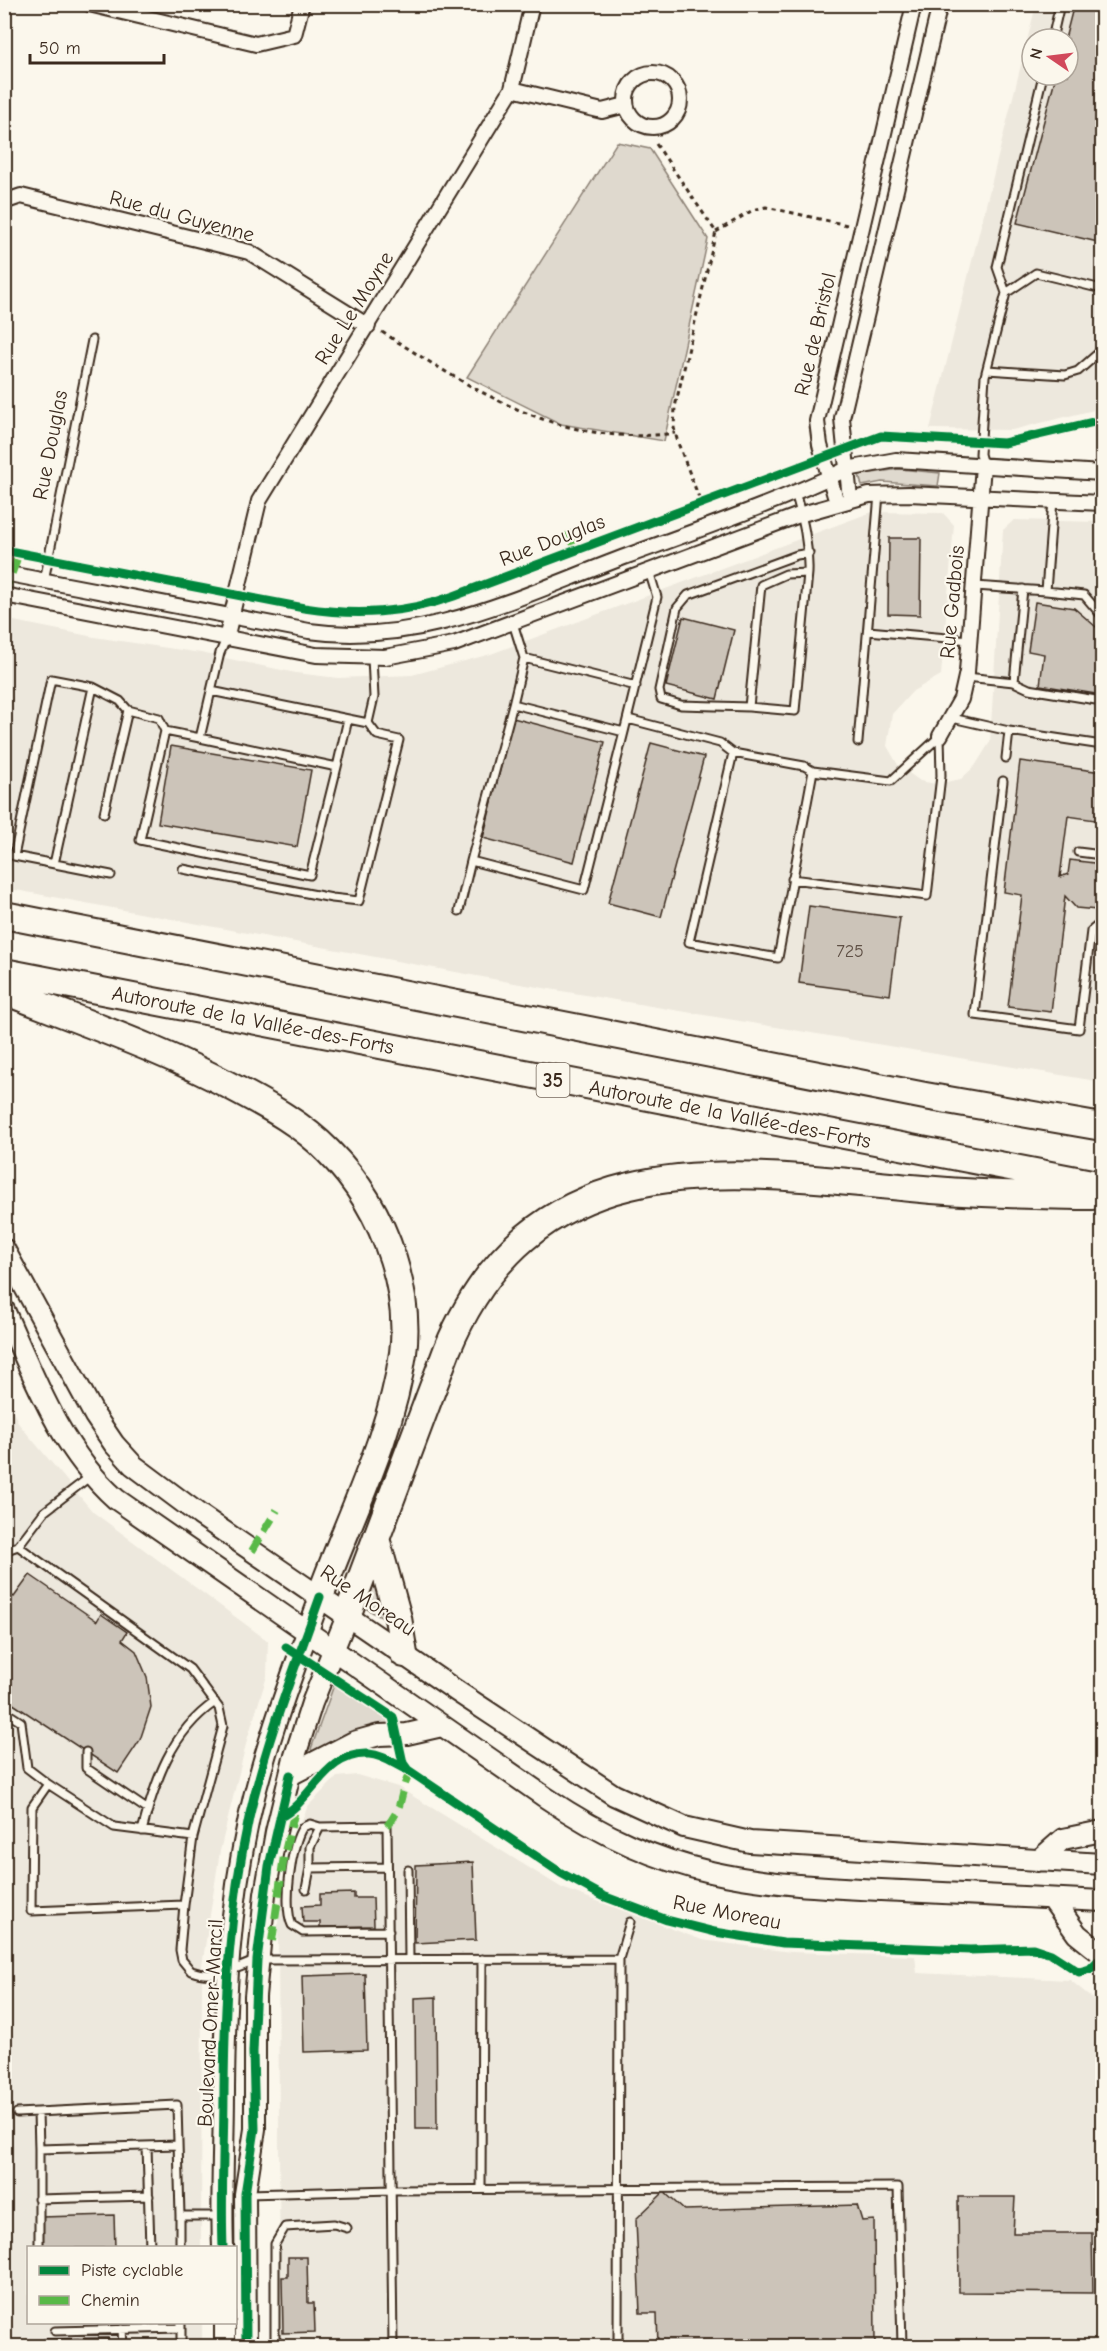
<svg xmlns="http://www.w3.org/2000/svg" width="1107" height="2351" font-family="'Comic Neue',sans-serif">
<style>
.built{fill:#ede8dd;fill-rule:evenodd}
.green{fill:#dfd9ce;stroke:#8d8276;stroke-width:1.5}
.building{fill:#ccc4b9;stroke:#3b2a1e;stroke-width:1.5}
.lines{fill:none;stroke-linecap:round;stroke-linejoin:round}
.lane-casing{stroke:#3b2a1e;stroke-width:11}
.street-casing{stroke:#3b2a1e;stroke-width:18}
.secondary-casing{stroke:#3b2a1e;stroke-width:24}
.highway-casing{stroke:#3b2a1e;stroke-width:30}
.path{stroke:#3b2a1e;stroke-width:3;stroke-dasharray:4.5 4.5;stroke-linecap:butt}
.lane{stroke:#fbf7ec;stroke-width:7}
.street{stroke:#fbf7ec;stroke-width:14}
.secondary{stroke:#fbf7ec;stroke-width:20}
.highway{stroke:#fbf7ec;stroke-width:26}
.quiet{stroke:#58b947;stroke-width:8;stroke-dasharray:15 8;stroke-linecap:butt}
.cycleway-casing{stroke:#fbf7ec;stroke-width:13}
.cycleway{stroke:#00873e;stroke-width:9}
.labels{text-anchor:middle;dominant-baseline:central;stroke-width:4.5;stroke-linejoin:round;paint-order:stroke}
.number-label{font-size:18px;fill:#5f5045}
.shield{fill:#fbf7ec;stroke:#75685c;stroke-width:1.5}
.shield-label{font-size:20px;font-weight:bold;fill:#3b2a1e}
.street-label{font-size:21px;fill:#3b2a1e;stroke:#fbf7ec}
</style>
<rect width="100%" height="100%" fill="#fbf7ec"/>
<filter id="ink" filterUnits="userSpaceOnUse"><feTurbulence type="fractalNoise" baseFrequency=".0167" numOctaves="2"/><feDisplacementMap in="SourceGraphic" scale="12" xChannelSelector="R" yChannelSelector="G"/><feConvolveMatrix kernelMatrix="1 2 1 2 8 2 1 2 1" color-interpolation-filters="sRGB"/></filter>
<g filter="url(#ink)">
<path class="built" d="M 1036,5 L 1102,5 L 1102,408 L 1012,430 L 930,429 ZM 1032,39 L 1068,39 L 1068,75 L 1032,75 Z
M 872,512 L 943,513 L 954,525 L 941,675 L 913,691 L 892,714 L 887,746 L 898,765 L 920,781 L 936,784 L 961,779 L 975,766 L 990,742 L 1003,530 L 1014,520 L 1102,522 L 1102,1082 L 520,984 L 5,888 L 4,619 L 94,637 L 201,653 L 296,673 L 338,678 L 412,675 L 491,654 Z
M 4,1392 L 19,1424 L 93,1512 L 268,1641 L 267,1676 L 247,1740 L 220,1851 L 202,1966 L 201,2247 L 28,2248 L 28,2322 L 202,2323 L 202,2346 L 5,2346 Z
M 357,1775 L 398,1787 L 562,1888 L 702,1940 L 791,1952 L 915,1956 L 917,1973 L 1070,1980 L 1102,2006 L 1102,2346 L 280,2346 L 278,1922 L 286,1856 L 308,1806 L 337,1777 Z"/>
<path class="green" d="M 617,142 L 650,149 L 708,239 L 664,441 L 561,424 L 467,377 Z
M 899,469 L 940,473 L 938,486 L 882,482 L 862,486 L 859,475 Z
M 375,1581 L 386,1620 L 365,1608 Z
M 334,1685 L 392,1723 L 352,1732 L 314,1753 L 311,1749 Z"/>
<path class="building" d="M 1074,4 L 1102,4 L 1102,243 L 1017,223 L 1056,75 L 1068,75 L 1068,39 L 1065,39 Z
M 889,538 L 921,538 L 920,615 L 888,614 Z
M 1035,602 L 1074,608 L 1102,632 L 1102,654 L 1096,694 L 1040,685 L 1044,654 L 1028,651 Z
M 683,617 L 734,630 L 717,699 L 666,686 Z
M 513,718 L 605,742 L 574,862 L 483,838 Z
M 651,743 L 704,757 L 661,917 L 608,903 Z
M 171,746 L 311,770 L 297,847 L 158,823 Z
M 1020,761 L 1102,772 L 1102,821 L 1068,816 L 1060,877 L 1068,874 L 1070,860 L 1102,864 L 1102,904 L 1097,910 L 1076,908 L 1065,896 L 1051,1012 L 1008,1007 L 1022,895 L 1004,892 Z
M 809,906 L 900,918 L 890,995 L 799,983 Z
M 30,1575 L 97,1621 L 101,1614 L 127,1632 L 122,1640 L 136,1651 L 147,1677 L 151,1707 L 140,1740 L 118,1773 L 4,1698 L 4,1591 L 14,1597 Z
M 473,1862 L 476,1940 L 415,1943 L 416,1865 Z
M 354,1893 L 354,1898 L 373,1898 L 374,1926 L 320,1927 L 320,1922 L 303,1922 L 302,1906 L 320,1905 L 320,1894 Z
M 365,1974 L 367,2050 L 304,2052 L 302,1976 Z
M 436,1997 L 437,2129 L 416,2129 L 415,1998 Z
M 664,2192 L 684,2210 L 857,2205 L 862,2221 L 874,2220 L 875,2346 L 658,2346 L 657,2313 L 640,2313 L 636,2219 Z
M 958,2197 L 1015,2197 L 1013,2233 L 1092,2233 L 1093,2293 L 959,2292 Z
M 114,2215 L 115,2248 L 42,2248 L 41,2217 Z
M 288,2257 L 307,2257 L 308,2303 L 314,2303 L 315,2332 L 283,2333 L 282,2277 L 288,2277 Z
M 108,2338 L 108,2346 L 45,2346 L 44,2339 Z"/>
<g class="lines">
<g class="lane-casing">
<path id="lane" d="M 1052,39 L 1060,4
M 1006,293 L 997,267 L 1043,75
M 987,370 L 1065,375 L 1078,371 L 1102,350
M 983,465 L 980,454 L 985,376 L 1006,293 L 1036,273 L 1102,289
M 795,492 C 803,520 809,544 808,573 L 795,711 L 749,707 L 761,585 L 786,574 L 808,573
M 44,581 L 92,340
M 975,586 L 1046,591 L 1053,500
M 1023,589 L 1014,682 L 1029,689 L 1102,701
M 1046,591 L 1084,595 L 1102,616
M 513,623 L 524,658 L 513,704 L 624,732 L 657,597 L 649,571
M 868,631 L 970,640
M 226,639 L 220,653 L 211,691 L 368,723 L 374,697 L 372,658
M 524,658 L 636,686
M 966,677 L 1014,682
M 211,691 L 200,738 L 337,767 L 348,719
M 513,704 L 471,861 L 584,890 L 624,732
M 749,707 L 681,705 L 661,699 L 659,690 L 677,608 L 688,595 L 797,555 L 809,553
M 952,718 L 1009,731
M 628,719 L 720,743 L 733,753 L 804,766 L 813,771 L 891,781 L 940,736
M 200,738 L 165,731 L 140,840 L 310,875 L 337,767
M 858,742 L 879,494
M 733,753 L 689,942 L 778,958 L 813,771
M 1006,758 L 1009,731 L 1102,745
M 1003,781 L 975,1015 L 1079,1029 L 1091,931 L 1102,922
M 104,813 L 128,710
M 1078,852 L 1102,855
M 54,864 L 93,687
M 183,869 L 332,898 L 359,901 L 399,740 L 377,735 L 368,723
M 111,875 L 14,856 L 51,679 L 93,687 L 120,701 L 128,710 L 159,718 L 165,731
M 792,879 L 927,896 L 941,776 L 940,736
M 459,911 L 471,861
M 92,1475 L 44,1512 L 18,1546 L 190,1669 L 219,1708 L 223,1726 L 193,1837 L 184,1905 L 180,1950 L 182,1960 L 191,1971 C 215,1980 235,1969 257,1960 L 619,1959 L 618,2346
M 4,1551 L 18,1546
M 4,1711 L 21,1722 L 27,1768 L 48,1784
M 86,1752 L 86,1768 L 148,1810
M 320,1827 L 310,1824 L 303,1827 C 291,1843 283,1907 292,1925 L 303,1932 L 389,1931
M 142,1831 C 155,1781 171,1732 215,1702
M 387,1867 L 310,1868 L 310,1847 L 320,1827 L 387,1826 L 393,2346
M 408,1870 L 409,1959
M 306,1889 L 310,1868
M 184,1905 L 31,1911 L 32,1807 L 48,1784 L 114,1827 L 193,1837
M 619,1959 L 630,1922
M 38,2112 L 39,2149
M 17,2113 L 177,2105 L 180,2216
M 147,2146 L 150,2248
M 481,2189 L 482,1959
M 248,2194 L 392,2190 L 898,2187 L 902,2346
M 38,2199 L 149,2196
M 39,2248 L 39,2149 L 178,2145
M 180,2248 L 180,2216 L 220,2216
M 181,2322 L 181,2346
M 122,2329 L 123,2346
M 55,2331 L 181,2328
M 280,2346 L 275,2338 L 275,2244 L 285,2227 L 334,2224 L 347,2228"/>
</g>
<g class="street-casing">
<path id="street" d="M 89,4 L 256,44 L 294,35 L 302,4
M626 100a27 27 0 1 1 54 0a27 27 0 1 1-54 0Z
M 512,89 L 602,111 L 626,105
M 4,202 L 21,196 L 249,252 L 368,326
M 850,499 L 842,418 L 940,4
M 837,503 L 820,445 L 817,421 L 914,4
M 4,573 L 309,631 C 423,647 522,595 627,556 C 701,529 776,503 847,469 L 896,460 L 1102,473
M 4,595 L 316,655 L 385,657 L 454,644 L 802,514 L 869,495 L 909,494 L 1102,503
M 226,639 L 259,501 L 512,89 L 532,4
M 940,736 L 961,699 L 967,672 L 983,465"/>
</g>
<g class="secondary-casing">
<path id="secondary" d="M 4,1249 L 95,1416 L 114,1444 L 133,1465 L 200,1515 L 458,1692 L 614,1795 L 684,1827 L 750,1842 L 1102,1864
M 4,1310 C 34,1377 60,1449 116,1499 L 545,1797 C 670,1882 758,1884 903,1891 C 969,1894 1036,1898 1102,1901
M 290,1775 L 354,1742 L 379,1735 L 407,1734 L 442,1726
M 1038,1861 L 1063,1839 L 1102,1831
M 1052,1899 L 1077,1934 L 1102,1954
M 223,2248 C 221,2194 224,2142 224,2088 C 225,1994 229,1910 249,1818 C 266,1741 294,1670 320,1597
M 225,2322 L 225,2346
M 246,2346 L 245,2194 L 255,2129 L 255,1996 L 265,1894 L 276,1832 L 293,1762 L 312,1703 L 347,1616"/>
</g>
<g class="highway-casing">
<path id="highway" d="M 4,915 L 925,1096 L 1102,1127
M 4,972 L 1102,1185
M 4,991 C 83,1022 164,1050 238,1090 C 270,1107 303,1125 328,1151 C 358,1181 380,1218 393,1259 C 402,1288 407,1322 403,1353 C 391,1438 349,1517 320,1597
M 377,1542 L 398,1618 L 404,1654
M 347,1616 L 447,1350 C 534,1140 724,1170 911,1188 C 972,1194 1031,1195 1092,1196"/>
</g>
<path class="path" d="M 656,144 L 716,232 L 675,407 L 674,428 L 678,443 L 701,503
M 716,232 L 753,210 L 766,207 L 847,225
M 382,332 C 474,390 560,449 675,433"/>
<use href="#lane" class="lane"/>
<use href="#street" class="street"/>
<use href="#secondary" class="secondary"/>
<use href="#highway" class="highway"/>
<path class="quiet" d="M 569,531 L 576,550
M 4,595 L 20,550
M 252,1551 L 277,1510
M 387,1826 C 406,1804 398,1791 411,1772
M 272,1941 L 284,1856 L 295,1810"/>
<g class="cycleway-casing">
<path id="cycleway" d="M 4,550 L 304,608 C 356,616 404,614 454,596 L 881,436 L 1004,443 L 1102,420
M 286,1647 L 393,1717 L 403,1763 L 408,1770 L 561,1873 L 603,1896 L 667,1920 L 715,1932 L 783,1943 L 970,1950 L 1033,1948 L 1051,1954 L 1079,1972 L 1090,1969 L 1098,1961
M 280,1817 C 312,1802 325,1751 369,1754 C 384,1755 395,1765 408,1770
M 223,2248 C 221,2194 224,2142 224,2088 C 225,1994 229,1910 249,1818 C 266,1741 294,1670 320,1597
M 246,2346 L 245,2194 L 255,2129 L 253,2052 L 257,1960 L 269,1866 L 290,1775"/>
</g>
<use href="#cycleway" class="cycleway"/>
</g>
</g>
<g class="labels">
<g class="number-label">
<text x="850" y="951">725</text>
</g>
<rect class="shield" x="536.5" y="1063" width="33" height="34" rx="4.5"/>
<g class="shield-label">
<text x="553" y="1080">35</text>
</g>
<g class="street-label">
<text transform="translate(182 216) rotate(15)">Rue du Guyenne</text>
<text transform="translate(354 308) rotate(-58)">Rue Le Moyne</text>
<text transform="translate(815 334) rotate(-77)">Rue de Bristol</text>
<text transform="translate(50 445) rotate(-79)">Rue Douglas</text>
<text transform="translate(552 540) rotate(-21)">Rue Douglas</text>
<text transform="translate(952 602) rotate(-85)">Rue Gadbois</text>
<text transform="translate(253 1020) rotate(11)">Autoroute de la Vallée-des-Forts</text>
<text transform="translate(730 1114) rotate(11)">Autoroute de la Vallée-des-Forts</text>
<text transform="translate(368 1600) rotate(34)">Rue Moreau</text>
<text transform="translate(727 1912) rotate(11)">Rue Moreau</text>
<text transform="translate(210 2023) rotate(-87)">Boulevard Omer-Marcil</text>
</g>
</g>
<rect width="1107" height="2351" fill="none" stroke="#fbf7ec" stroke-width="24"/>
<rect x="12" y="12" width="1083" height="2327" fill="none" stroke="#3b2a1e" stroke-width="2" filter="url(#ink)"/>
<rect x="27" y="2246" width="210" height="78" fill="#fbf7ec" stroke="#aea59a" stroke-width="1.5"/>
<rect x="39" y="2266" width="30" height="9" fill="#00873e" stroke="#aea59a" stroke-width="1.5"/>
<text x="81" y="2276" font-size="18" fill="#3b2a1e">Piste cyclable</text>
<rect x="39" y="2296" width="30" height="9" fill="#58b947" stroke="#aea59a" stroke-width="1.5"/>
<text x="81" y="2306" font-size="18" fill="#3b2a1e">Chemin</text>
<g transform="translate(1050 57) rotate(284)"><circle r="28" fill="#fbf7ec" stroke="#aea59a" stroke-width="1.5"/>
<path d="M0-4.5L10 22L0 15L-10 22Z" fill="#d1495b"/>
<text y="-9" font-size="16" font-weight="bold" text-anchor="middle" fill="#3b2a1e">N</text>
</g>
<path d="M30 54v9h134v-9" fill="none" stroke="#3b2a1e" stroke-width="3"/>
<text x="39" y="54" font-size="18" fill="#3b2a1e" stroke="#fbf7ec" stroke-width="4.5" paint-order="stroke">50 m</text>
</svg>
